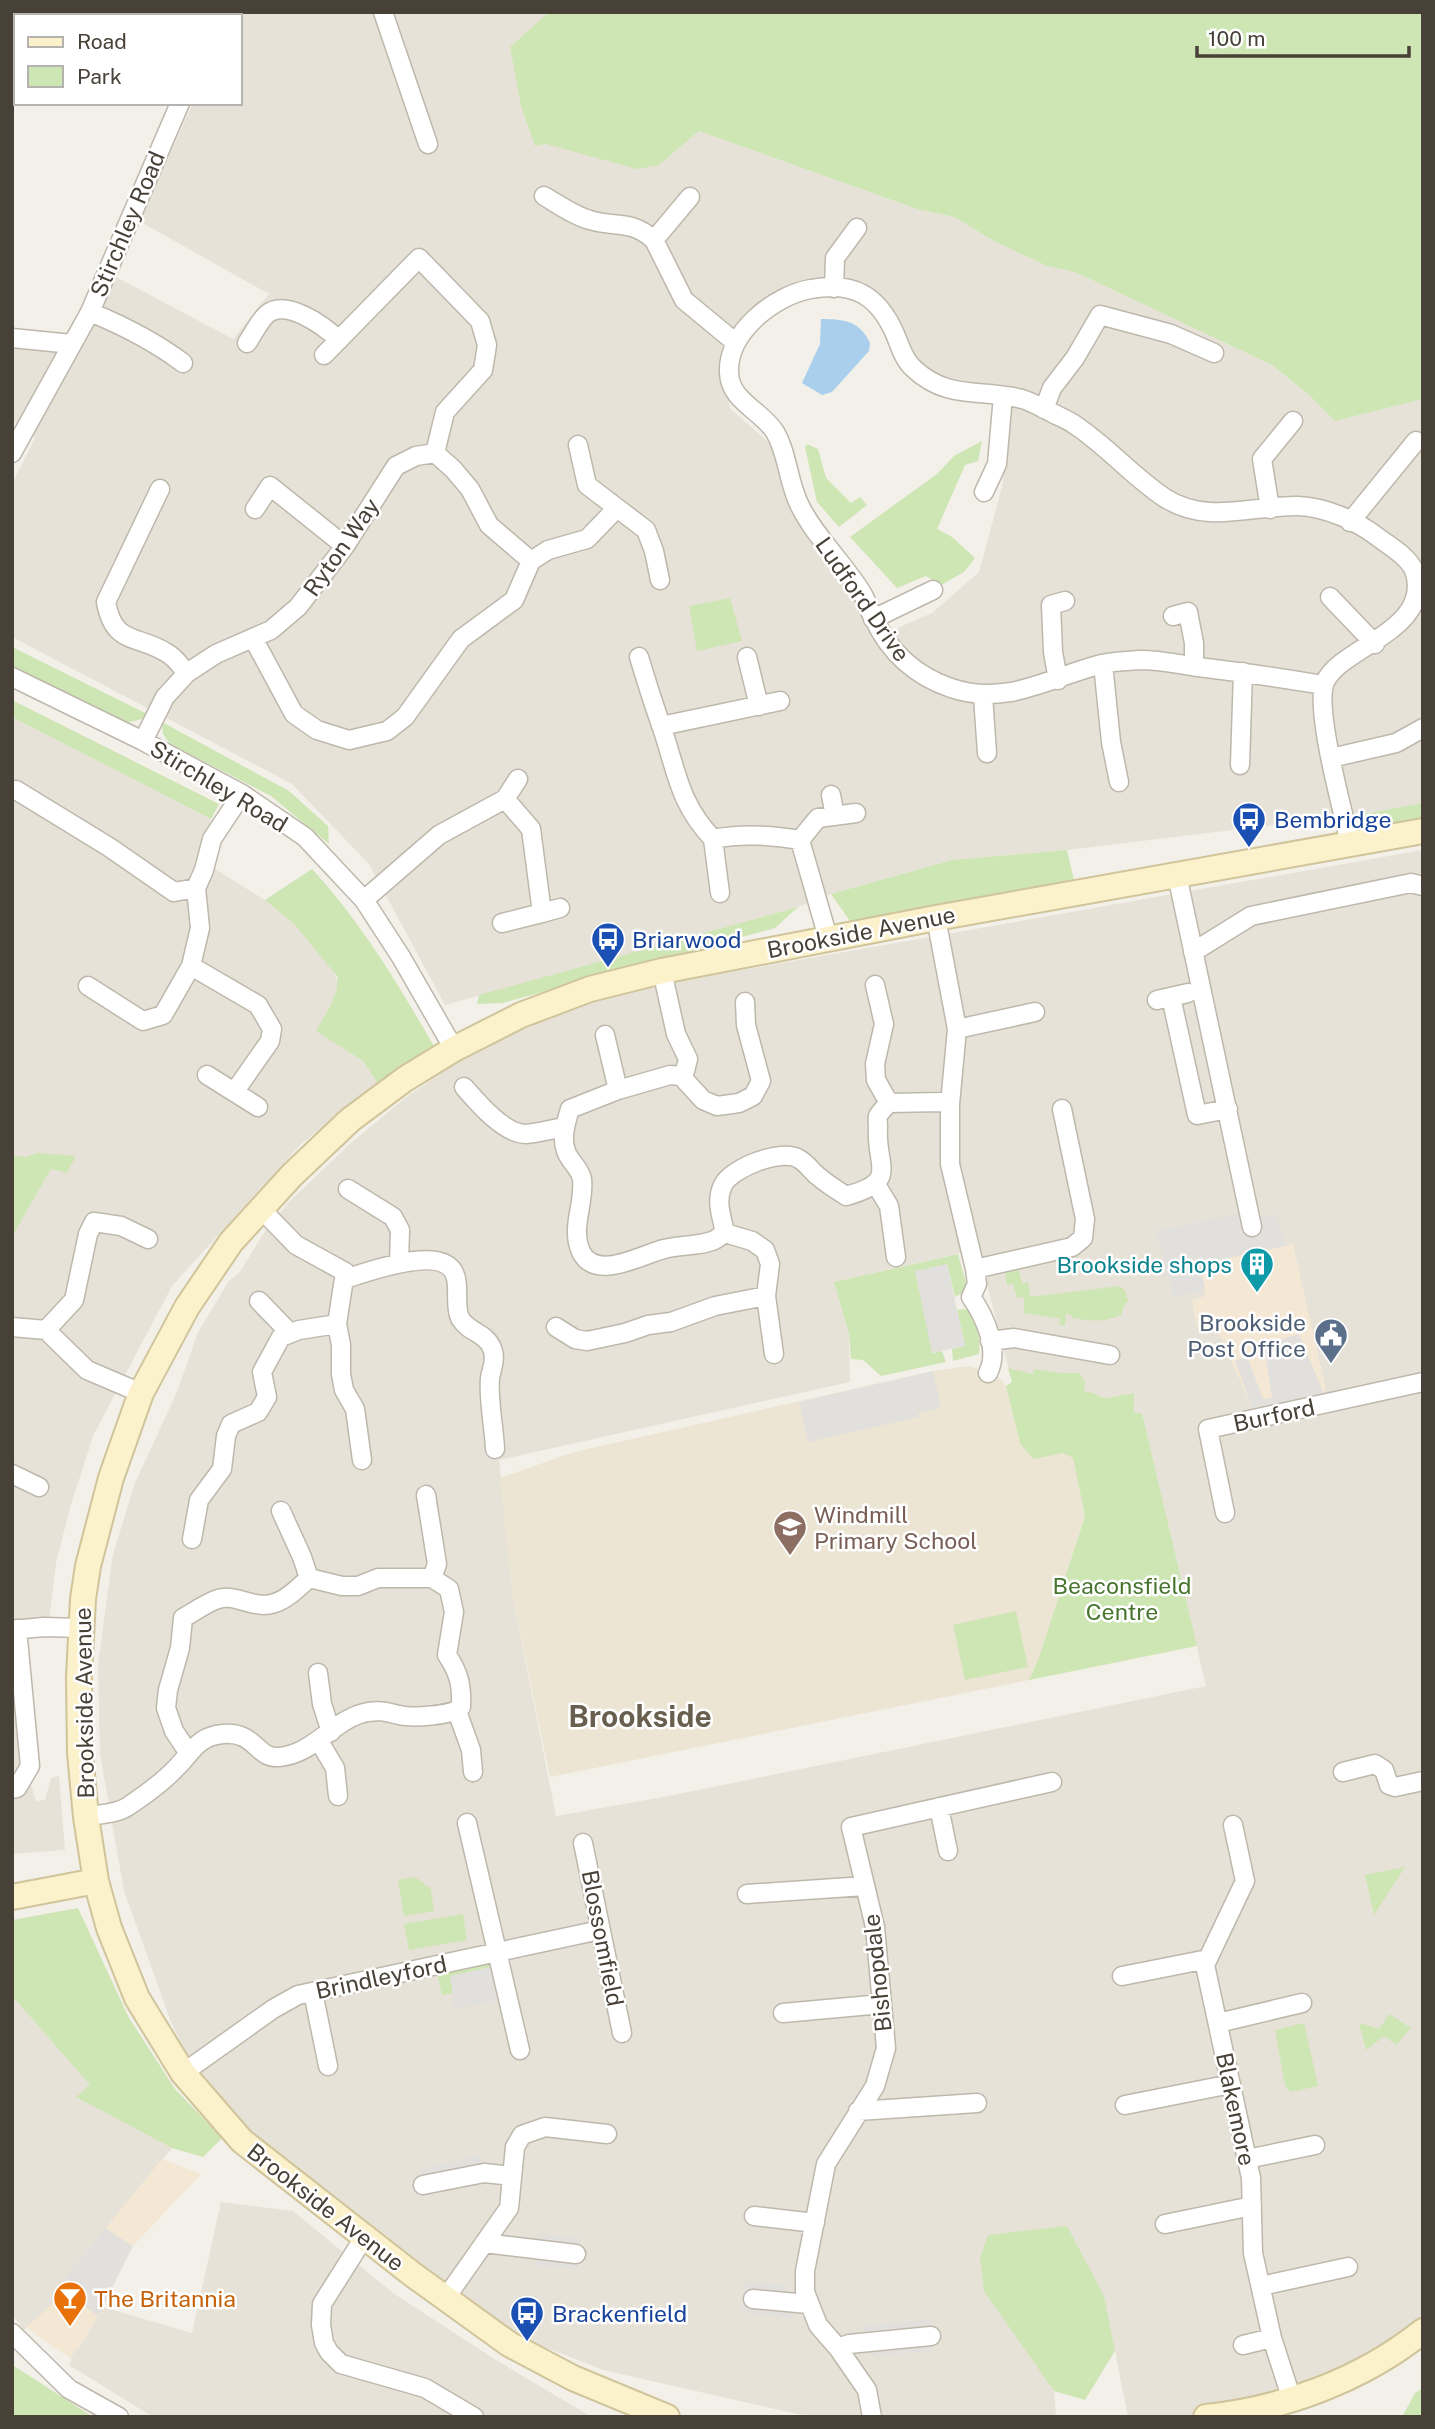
<svg xmlns="http://www.w3.org/2000/svg" width="1435" height="2429" font-family="'Public Sans',sans-serif">
<style>
.residential{fill:#e7e2d7;fill-rule:evenodd}
.commercial{fill:#f4e8d5}
.education{fill:#ece5d3}
.green{fill:#cee5b4}
.parking{fill:#e2e0dd}
.water{fill:#a9cfec}
.lines{fill:none;stroke-linecap:round;stroke-linejoin:round}
.street-casing{stroke:#beb8ac;stroke-width:21}
.secondary-casing{stroke:#d0c49b;stroke-width:28}
.street{stroke:#fff;stroke-width:18}
.secondary{stroke:#fbf1cb;stroke-width:24}
.labels{text-anchor:middle;dominant-baseline:central;stroke-width:5;stroke-linejoin:round;paint-order:stroke}
.street-label{font-size:23px;fill:#474138;stroke:#fff}
.transit-label{font-size:23px;fill:#164399;stroke:#fff;text-anchor:start}
.culture-label{font-size:23px;fill:#0d838f;stroke:#fff;text-anchor:end}
.service-label{font-size:23px;fill:#4e5e75;stroke:#fff;text-anchor:end}
.education-label{font-size:23px;fill:#785e54;stroke:#fff;text-anchor:start}
.park-label{font-size:23px;fill:#47752e;stroke:#fff}
.food-label{font-size:23px;fill:#c56008;stroke:#fff;text-anchor:start}
.district-label{font-size:30px;font-weight:bold;fill:#695f4f;stroke:#fff}
</style>
<rect width="100%" height="100%" fill="#f3f0e9"/>
<path class="residential" d="M 235,12 L 549,12 L 510,48 L 535,146 L 546,144 L 659,165 L 699,131 L 917,209 L 954,217 L 994,241 L 1047,266 L 1075,272 L 1272,365 L 1309,395 L 1335,421 L 1423,399 L 1423,803 L 1358,815 L 1067,850 L 952,860 L 831,894 L 798,907 L 445,1005 L 369,864 L 292,784 L 12,637 L 12,484 L 35,438 L 12,419 L 12,344 L 77,347 L 114,276 L 233,339 L 269,294 L 139,221 L 193,103 L 240,103 L 240,16 L 233,16 ZM 850,284 L 881,297 L 921,365 L 953,381 L 1014,391 L 1002,487 L 979,572 L 932,613 L 872,639 L 856,597 L 777,450 L 730,408 L 722,367 L 736,336 L 805,290 Z
M 12,717 L 211,819 L 199,859 L 265,900 L 295,925 L 333,969 L 338,984 L 334,998 L 317,1031 L 363,1061 L 379,1085 L 302,1143 L 172,1286 L 93,1436 L 70,1508 L 56,1563 L 49,1622 L 12,1627 L 12,1237 L 51,1169 L 37,1153 L 26,1157 L 12,1155 Z
M 1423,850 L 1423,2322 L 1344,2372 L 1201,2417 L 1128,2417 L 1104,2296 L 1026,2348 L 1054,2391 L 1056,2417 L 835,2417 L 797,2414 L 603,2370 L 504,2331 L 252,2138 L 196,2076 L 171,2022 L 124,1891 L 100,1754 L 98,1664 L 113,1554 L 135,1483 L 177,1392 L 198,1332 L 229,1281 L 239,1273 L 266,1230 L 289,1202 L 352,1142 L 409,1095 L 475,1051 L 584,1002 L 640,988 ZM 1292,1244 L 1325,1387 L 1324,1393 L 1254,1408 L 1217,1328 L 1204,1326 L 1192,1301 L 1206,1296 ZM 978,1249 L 1012,1382 L 1107,1398 L 1134,1393 L 1134,1413 L 1142,1413 L 1206,1686 L 669,1796 L 556,1816 L 513,1598 L 499,1460 L 850,1382 L 849,1334 L 834,1282 Z
M 12,1653 L 22,1754 L 36,1801 L 45,1800 L 51,1778 L 59,1776 L 65,1850 L 12,1854 Z
M 12,1996 L 91,2086 L 77,2097 L 172,2148 L 57,2288 L 63,2294 L 24,2330 L 12,2315 Z
M 221,2202 L 293,2211 L 393,2293 L 496,2360 L 592,2417 L 153,2417 L 69,2365 L 72,2359 L 70,2358 L 77,2347 L 79,2348 L 103,2307 L 192,2333 Z"/>
<path class="commercial" d="M 1293,1244 L 1325,1387 L 1324,1394 L 1253,1409 L 1217,1329 L 1206,1331 L 1204,1326 L 1197,1326 L 1192,1301 L 1206,1296 L 1199,1264 Z
M 162,2159 L 201,2174 L 133,2246 L 98,2316 L 79,2348 L 76,2347 L 70,2358 L 44,2341 L 27,2327 L 63,2294 L 57,2288 Z"/>
<path class="education" d="M 969,1366 L 998,1377 L 1006,1386 L 1020,1443 L 1063,1453 L 1073,1458 L 1085,1515 L 1038,1660 L 1029,1680 L 550,1777 L 513,1598 L 500,1478 L 574,1452 L 933,1371 Z"/>
<path class="green" d="M 12,12 L 204,12 L 203,16 L 16,16 L 16,26 L 12,24 Z
M 549,12 L 1423,12 L 1423,399 L 1335,421 L 1309,395 L 1272,365 L 1075,272 L 1047,266 L 994,241 L 954,217 L 917,209 L 699,131 L 659,165 L 637,169 L 546,144 L 535,146 L 521,106 L 510,47 Z
M 982,441 L 978,461 L 965,465 L 937,529 L 952,537 L 975,558 L 964,572 L 941,585 L 926,576 L 897,588 L 850,537 L 937,474 L 954,456 Z
M 807,444 L 818,449 L 826,478 L 851,503 L 860,497 L 867,505 L 839,527 L 817,502 L 805,447 Z
M 730,598 L 742,641 L 697,651 L 689,606 Z
M 12,647 L 147,714 L 142,719 L 126,723 L 12,666 Z
M 12,700 L 219,804 L 211,819 L 12,717 Z
M 162,722 L 289,791 L 328,826 L 329,844 L 271,796 L 170,744 L 163,734 Z
M 1423,803 L 1423,817 L 1375,826 L 1358,815 Z
M 1067,850 L 1074,880 L 850,921 L 831,894 L 952,860 Z
M 312,869 C 362,923 398,984 435,1048 L 379,1085 L 363,1061 L 316,1031 C 325,1014 340,995 337,976 L 295,925 L 265,900 Z
M 798,907 L 775,928 L 503,1003 L 477,1004 L 479,995 Z
M 37,1153 L 76,1156 L 67,1173 L 51,1169 L 12,1237 L 12,1155 L 26,1157 Z
M 958,1254 L 966,1283 L 969,1284 L 964,1292 L 955,1297 L 947,1264 L 933,1353 L 942,1351 L 946,1362 L 881,1376 L 863,1360 L 851,1359 L 849,1334 L 834,1282 Z
M 1019,1270 L 1022,1284 L 1028,1282 L 1030,1297 L 1120,1286 L 1126,1292 L 1128,1302 L 1125,1303 L 1121,1315 C 1101,1323 1093,1321 1072,1318 L 1072,1315 L 1066,1314 L 1065,1326 L 1059,1324 L 1060,1319 L 1024,1313 L 1024,1297 L 1017,1298 L 1013,1284 L 1007,1285 L 1005,1273 Z
M 965,1309 L 971,1311 C 977,1323 981,1340 979,1354 L 953,1361 L 952,1349 L 965,1346 L 957,1310 Z
M 1008,1368 L 1033,1374 L 1034,1369 L 1061,1373 L 1079,1373 L 1085,1382 L 1084,1391 L 1097,1394 L 1097,1396 L 1107,1398 L 1134,1393 L 1134,1413 L 1142,1413 L 1197,1646 L 1029,1680 L 1038,1660 L 1085,1516 L 1073,1458 L 1063,1453 L 1033,1459 L 1020,1443 L 1006,1386 L 1012,1382 Z
M 1016,1611 L 1028,1667 L 965,1680 L 953,1625 Z
M 1405,1867 L 1374,1915 L 1365,1875 Z
M 415,1877 L 431,1889 L 434,1911 L 404,1916 L 398,1880 Z
M 78,1908 L 129,2018 L 175,2089 L 222,2138 L 203,2157 L 172,2148 L 76,2097 L 90,2085 L 12,1996 L 12,1920 Z
M 463,1914 L 467,1940 L 409,1950 L 404,1924 Z
M 483,1955 L 491,1967 L 451,1976 L 453,1993 L 442,1995 L 435,1965 Z
M 1389,2014 L 1411,2028 L 1396,2045 L 1384,2036 L 1366,2050 L 1359,2023 L 1379,2029 Z
M 1304,2023 L 1318,2086 L 1291,2092 L 1285,2086 L 1275,2030 Z
M 1067,2226 L 1104,2296 L 1115,2351 L 1085,2400 L 1054,2391 L 984,2291 L 980,2258 L 988,2235 Z
M 12,2365 L 14,2366 L 93,2417 L 12,2417 Z
M 1423,2388 L 1423,2417 L 1402,2417 L 1415,2393 Z"/>
<path class="parking" d="M 1240,1213 L 1242,1222 L 1277,1214 L 1285,1246 L 1200,1264 L 1205,1290 L 1173,1297 L 1156,1231 Z
M 947,1264 L 965,1346 L 932,1353 L 915,1271 Z
M 1299,1334 L 1324,1394 L 1253,1409 L 1235,1361 L 1247,1356 L 1263,1399 L 1272,1398 L 1264,1345 Z
M 933,1371 L 941,1408 L 918,1413 L 919,1417 L 808,1442 L 799,1402 Z
M 491,1967 L 499,2000 L 455,2009 L 450,1976 Z
M 480,2155 L 484,2173 L 423,2185 L 420,2169 Z
M 105,2228 L 133,2246 L 98,2316 L 57,2288 Z
M 538,2234 L 580,2238 L 578,2269 L 535,2265 Z
M 745,2281 L 787,2285 L 785,2302 L 794,2303 L 792,2318 L 742,2312 Z
M 930,2319 L 933,2351 L 872,2356 L 871,2342 L 865,2342 L 864,2326 Z"/>
<path class="water" d="M 821,319 C 844,319 860,321 870,343 L 869,351 L 832,392 L 822,395 L 802,383 L 820,344 Z"/>
<g class="lines">
<g class="street-casing">
<path id="street" d="M 383,12 L 428,144
M 219,16 L 221,12
M 544,196 C 558,204 574,216 590,220 C 615,228 631,219 654,240 L 684,300 L 736,343
M 654,240 L 690,197
M 834,288 L 835,258 L 857,228
M 90,312 C 124,326 154,341 183,363
M 12,338 L 72,344
M 247,343 C 253,334 259,322 266,315 C 285,297 324,326 339,340
M 324,355 L 419,258 L 480,321 L 487,345 L 483,370 L 445,412 L 435,453
M 1044,409 L 1052,388 L 1075,358 L 1100,315 L 1171,334 L 1214,353
M 578,445 L 587,485 L 646,530 L 654,551 L 660,580
M 12,453 L 90,312 L 180,103
M 160,489 L 106,602 C 114,646 137,634 167,653 C 175,657 181,667 187,673
M 984,492 L 997,464 L 1003,396
M 255,509 L 270,486 L 345,546
M 1270,509 L 1262,459 L 1293,421
M 1350,522 L 1416,441
M 1330,597 L 1375,644
M 1173,616 L 1188,612 L 1194,643 L 1194,666
M 873,619 L 933,590
M 253,638 L 294,714 L 317,730 L 349,740 L 387,731 L 405,717 L 461,639 L 514,600 L 531,561 L 548,550 L 587,539 L 617,508
M 639,657 C 646,680 653,703 661,725 C 677,771 678,802 713,839
M 747,657 L 759,706
M 1103,664 L 1111,742 L 1119,782
M 12,677 L 143,741 L 242,794 L 305,837 L 364,900 L 401,957 L 454,1049
M 1058,680 L 1053,652 L 1051,605 L 1065,601
M 1323,685 C 1282,678 1240,672 1198,667 C 1179,664 1159,660 1140,660 C 1128,661 1114,661 1102,664 C 1050,677 1007,707 951,688 C 916,676 890,653 874,619 C 869,611 867,601 862,593 C 843,562 816,538 800,506 C 788,483 788,454 775,432 C 762,411 730,401 729,373 C 727,332 775,295 811,289 C 853,281 878,295 895,334 C 900,346 904,360 913,368 C 948,401 980,388 1022,399 C 1032,402 1040,407 1049,411 C 1057,416 1067,419 1075,425 C 1107,446 1133,477 1165,498 C 1207,525 1253,505 1298,506 C 1326,507 1357,521 1379,538 C 1391,547 1407,556 1414,570 C 1435,630 1341,646 1325,682 C 1314,708 1343,811 1350,843
M 983,696 L 987,753
M 661,726 L 780,701
M 143,741 L 165,697 L 187,673 L 216,654 L 271,630 L 298,607 L 345,546 L 396,466 L 416,456 L 435,453 L 453,469 L 470,489 L 489,525 L 531,561
M 1331,758 L 1396,743 L 1423,728
M 1240,765 L 1243,672
M 16,790 L 109,847 L 174,892 L 196,888 L 204,870 L 212,839 L 242,794
M 831,795 L 835,816
M 800,840 L 818,818 L 856,813
M 1177,875 L 1252,1227
M 720,893 L 713,839 C 742,833 771,835 800,840 L 828,938
M 364,900 L 439,835 L 505,799 L 518,779
M 542,913 L 560,908
M 936,918 L 957,1029 L 950,1104 L 950,1164 L 975,1269 L 977,1284 L 971,1297 C 985,1317 1000,1350 988,1373
M 502,923 L 542,913 L 531,829 L 505,799
M 1193,952 L 1251,916 L 1411,883 L 1423,886
M 191,966 L 258,1005 L 272,1029 L 270,1041 L 235,1091
M 662,971 L 676,1034 L 688,1059 L 685,1071 L 681,1076 L 670,1075 L 618,1090 L 570,1109 C 566,1122 561,1138 566,1151 C 569,1161 580,1168 582,1179 C 585,1204 570,1227 581,1252 C 596,1282 643,1254 664,1249 C 679,1245 699,1246 712,1241 C 716,1240 721,1235 725,1233 C 722,1217 715,1201 723,1185 C 731,1168 782,1148 799,1159 C 807,1163 812,1172 819,1177 C 827,1184 837,1190 846,1196 C 901,1181 875,1167 878,1127 C 878,1123 877,1119 878,1116 C 880,1112 886,1106 889,1103 L 876,1080 L 875,1064 L 884,1024 L 875,985
M 88,986 L 143,1021 L 163,1015 L 191,966 L 200,928 L 196,888
M 1171,997 L 1197,1115 L 1228,1109
M 1157,1000 L 1188,993
M 957,1029 L 1035,1012
M 605,1035 L 618,1090
M 207,1075 L 258,1107
M 681,1076 L 703,1100 L 717,1106 L 739,1103 L 753,1096 L 761,1081 L 746,1025 L 745,1002
M 464,1087 C 478,1103 504,1134 526,1134 C 538,1133 552,1129 565,1127
M 889,1103 L 942,1102 L 950,1104
M 875,1183 L 889,1206 L 896,1257
M 348,1189 L 393,1217 L 400,1230 L 399,1263
M 261,1209 L 296,1245 L 345,1272 L 337,1324 L 341,1345 L 341,1374 L 344,1390 L 355,1409 L 362,1460
M 725,1233 L 752,1241 L 765,1250 L 770,1264 L 766,1296 L 774,1354
M 975,1269 L 1072,1247 L 1083,1238 L 1085,1219 L 1062,1109
M 345,1279 C 368,1272 444,1243 455,1275 C 460,1288 454,1305 460,1318 C 468,1332 485,1333 491,1346 C 497,1358 492,1367 490,1378 C 488,1400 494,1426 495,1449
M 259,1301 L 290,1333
M 12,1327 L 46,1330 L 74,1300 L 88,1234 L 94,1222 L 121,1226 L 148,1239
M 556,1327 L 575,1339 L 587,1341 L 625,1333 L 648,1325 L 671,1322 L 715,1306 L 766,1296
M 46,1330 L 87,1370 L 141,1393
M 990,1341 L 1014,1338 L 1110,1355
M 12,1474 L 39,1487
M 426,1495 L 437,1564 L 432,1578
M 281,1511 L 302,1557 L 309,1578
M 1225,1513 L 1208,1429 L 1423,1382
M 192,1539 L 199,1500 L 222,1469 L 226,1436 L 231,1424 L 258,1412 L 267,1397 L 262,1372 L 281,1337 L 299,1330 L 337,1324
M 12,1630 L 44,1627 L 81,1628
M 318,1673 L 322,1704 L 331,1732
M 457,1711 L 471,1750 L 473,1772
M 319,1741 L 335,1768 L 338,1796
M 1343,1772 L 1375,1764 L 1384,1770 L 1389,1785 L 1395,1787 L 1423,1781
M 12,1789 L 17,1788 L 30,1766 L 17,1629
M 939,1807 L 948,1851
M 86,1817 C 98,1814 116,1814 127,1807 C 142,1797 165,1780 177,1767 C 192,1752 198,1736 223,1734 C 256,1731 256,1759 279,1757 C 315,1754 334,1718 368,1712 C 382,1710 386,1712 399,1715 C 412,1718 452,1716 461,1707 C 462,1685 459,1673 447,1655 L 454,1612 L 449,1589 L 432,1578 L 378,1578 L 358,1586 L 342,1586 L 309,1578 C 294,1592 278,1609 256,1604 C 243,1602 232,1595 218,1599 C 206,1603 194,1612 183,1618 L 180,1648 L 168,1690 L 166,1708 L 174,1731 L 188,1752
M 467,1823 L 520,2050
M 1233,1825 L 1245,1881 L 1205,1965 L 1251,2178 L 1253,2253 L 1272,2338 L 1292,2400
M 583,1843 L 622,2033
M 747,1894 L 865,1886
M 1122,1976 L 1208,1959
M 313,1992 L 328,2066
M 783,2013 L 882,2004
M 1218,2023 L 1302,2003
M 183,2073 L 273,2009 L 298,1995 L 600,1930
M 1125,2105 L 1231,2084
M 858,2111 L 977,2103
M 1247,2159 L 1315,2145
M 423,2185 L 484,2173 L 512,2176
M 754,2216 L 815,2223
M 1165,2224 L 1252,2206
M 365,2236 L 322,2304 L 321,2325 L 324,2343 L 329,2352 L 341,2364 L 425,2388 L 474,2417
M 484,2243 L 576,2254
M 1261,2286 L 1348,2267
M 445,2299 L 509,2208 L 515,2147 L 522,2135 L 545,2127 L 607,2134
M 753,2299 L 808,2304
M 12,2333 L 69,2389 L 119,2417
M 1243,2345 L 1272,2338
M 838,2348 L 849,2344 L 931,2336
M 872,2417 L 867,2390 L 838,2348 L 818,2325 L 805,2292 L 805,2271 L 826,2164 L 875,2086 L 886,2048 L 875,1927 L 851,1827 L 1052,1782"/>
</g>
<g class="secondary-casing">
<path id="secondary" d="M 12,1897 L 96,1881
M 667,2417 L 573,2378 L 509,2344 L 412,2274 L 242,2141 L 183,2073 L 137,1998 L 109,1928 L 96,1881 L 86,1817 L 80,1753 L 79,1677 L 83,1599 L 88,1566 L 111,1478 L 141,1393 L 187,1307 L 231,1242 L 292,1175 L 350,1120 L 405,1079 L 454,1049 L 521,1015 L 590,989 L 662,971 L 936,918 L 1423,831
M 1206,2417 C 1283,2409 1362,2380 1423,2331"/>
</g>
<use href="#street" class="street"/>
<use href="#secondary" class="secondary"/>
</g>
<defs>
<g id="bus-pin" transform="scale(1.75)"><path d="M0 17L-7.5 6A9.5 9.5 0 1 1 7.5 6Z" fill="#1a4fb4" stroke="#fff"/><path d="M-5-6H5V4H4V6H2V4H-2V6H-4V4H-5ZM-3.5-4V0h7V-4ZM-3.5 1.2v1.5H-2V1.2ZM2 1.2v1.5H3.5V1.2Z" fill="#fff"/></g>
<g id="building-pin" transform="scale(1.75)"><path d="M0 17L-7.5 6A9.5 9.5 0 1 1 7.5 6Z" fill="#0f9aa8" stroke="#fff"/><path d="M-4-6H4V6H1V3H-1V6H-4ZM-2.5-4.3h1.7v1.8h-1.7ZM.8-4.3h1.7v1.8H.8ZM-2.5-1h1.7V.8h-1.7ZM.8-1h1.7V.8H.8Z" fill="#fff"/></g>
<g id="civic-pin" transform="scale(1.75)"><path d="M0 17L-7.5 6A9.5 9.5 0 1 1 7.5 6Z" fill="#5c6f8a" stroke="#fff"/><path d="M-.6-6.5H3V-4.5H.6V-3L4-1V1h2V6H-6V1h2V-1L-.6-3ZM-1.2 2.5V6h2.4V2.5Z" fill="#fff"/></g>
<g id="school-pin" transform="scale(1.75)"><path d="M0 17L-7.5 6A9.5 9.5 0 1 1 7.5 6Z" fill="#8d6e63" stroke="#fff"/><path d="M0-5L7-2L0 1L-7-2ZM-4 1L0 2.5L4 1V4Q0 6-4 4Z" fill="#fff"/></g>
<g id="bar-pin" transform="scale(1.75)"><path d="M0 17L-7.5 6A9.5 9.5 0 1 1 7.5 6Z" fill="#e8710a" stroke="#fff"/><path d="M-6-5H6L.8 .8V4.5H3.5V6h-7V4.5H-.8V.8Z" fill="#fff"/></g>
</defs>
<g fill-rule="evenodd">
<use href="#bus-pin" x="1249" y="819"/>
<use href="#bus-pin" x="608" y="939"/>
<use href="#building-pin" x="1257" y="1264"/>
<use href="#civic-pin" x="1331" y="1335"/>
<use href="#school-pin" x="790" y="1527"/>
<use href="#bar-pin" x="70" y="2298"/>
<use href="#bus-pin" x="527" y="2313"/>
</g>
<g class="labels">
<g class="street-label">
<text transform="translate(127 224) rotate(-67)">Stirchley Road</text>
<text transform="translate(341 547) rotate(-55)">Ryton Way</text>
<text transform="translate(863 599) rotate(55)">Ludford Drive</text>
<text transform="translate(219 786) rotate(31)">Stirchley Road</text>
<text transform="translate(861 932) rotate(-11)">Brookside Avenue</text>
<text transform="translate(1274 1415) rotate(-12)">Burford</text>
<text transform="translate(84 1703) rotate(-91)">Brookside Avenue</text>
<text transform="translate(603 1938) rotate(79)">Blossomfield</text>
<text transform="translate(877 1973) rotate(-96)">Bishopdale</text>
<text transform="translate(381 1977) rotate(-12)">Brindleyford</text>
<text transform="translate(1236 2109) rotate(78)">Blakemore</text>
<text transform="translate(326 2207) rotate(38)">Brookside Avenue</text>
</g>
<g class="transit-label">
<text x="1274" y="819">Bembridge</text>
<text x="632" y="939">Briarwood</text>
<text x="552" y="2313">Brackenfield</text>
</g>
<g class="culture-label">
<text x="1232" y="1264">Brookside shops</text>
</g>
<g class="service-label">
<text x="1306" y="1322">Brookside<tspan x="1306" dy="26">Post Office</tspan></text>
</g>
<g class="education-label">
<text x="814" y="1514">Windmill<tspan x="814" dy="26">Primary School</tspan></text>
</g>
<g class="park-label">
<text x="1122" y="1585">Beaconsfield<tspan x="1122" dy="26">Centre</tspan></text>
</g>
<g class="food-label">
<text x="94" y="2298">The Britannia</text>
</g>
<g class="district-label">
<text x="640" y="1716">Brookside</text>
</g>
</g>
<rect width="1435" height="2429" fill="none" stroke="#474138" stroke-width="28"/>
<rect x="14" y="14" width="228" height="91" fill="#ffffff" stroke="#b5b3af" stroke-width="2"/>
<rect x="28" y="37" width="35" height="10" fill="#fbf1cb" stroke="#b5b3af" stroke-width="2"/>
<text x="77" y="49" font-size="21" fill="#474138">Road</text>
<rect x="28" y="66" width="35" height="21" fill="#cee5b4" stroke="#b5b3af" stroke-width="2"/>
<text x="77" y="84" font-size="21" fill="#474138">Park</text>
<path d="M1197 46v10h212v-10" fill="none" stroke="#474138" stroke-width="3.5"/>
<text x="1208" y="46" font-size="21" fill="#474138" stroke="#ffffff" stroke-width="5" paint-order="stroke">100 m</text>
</svg>
